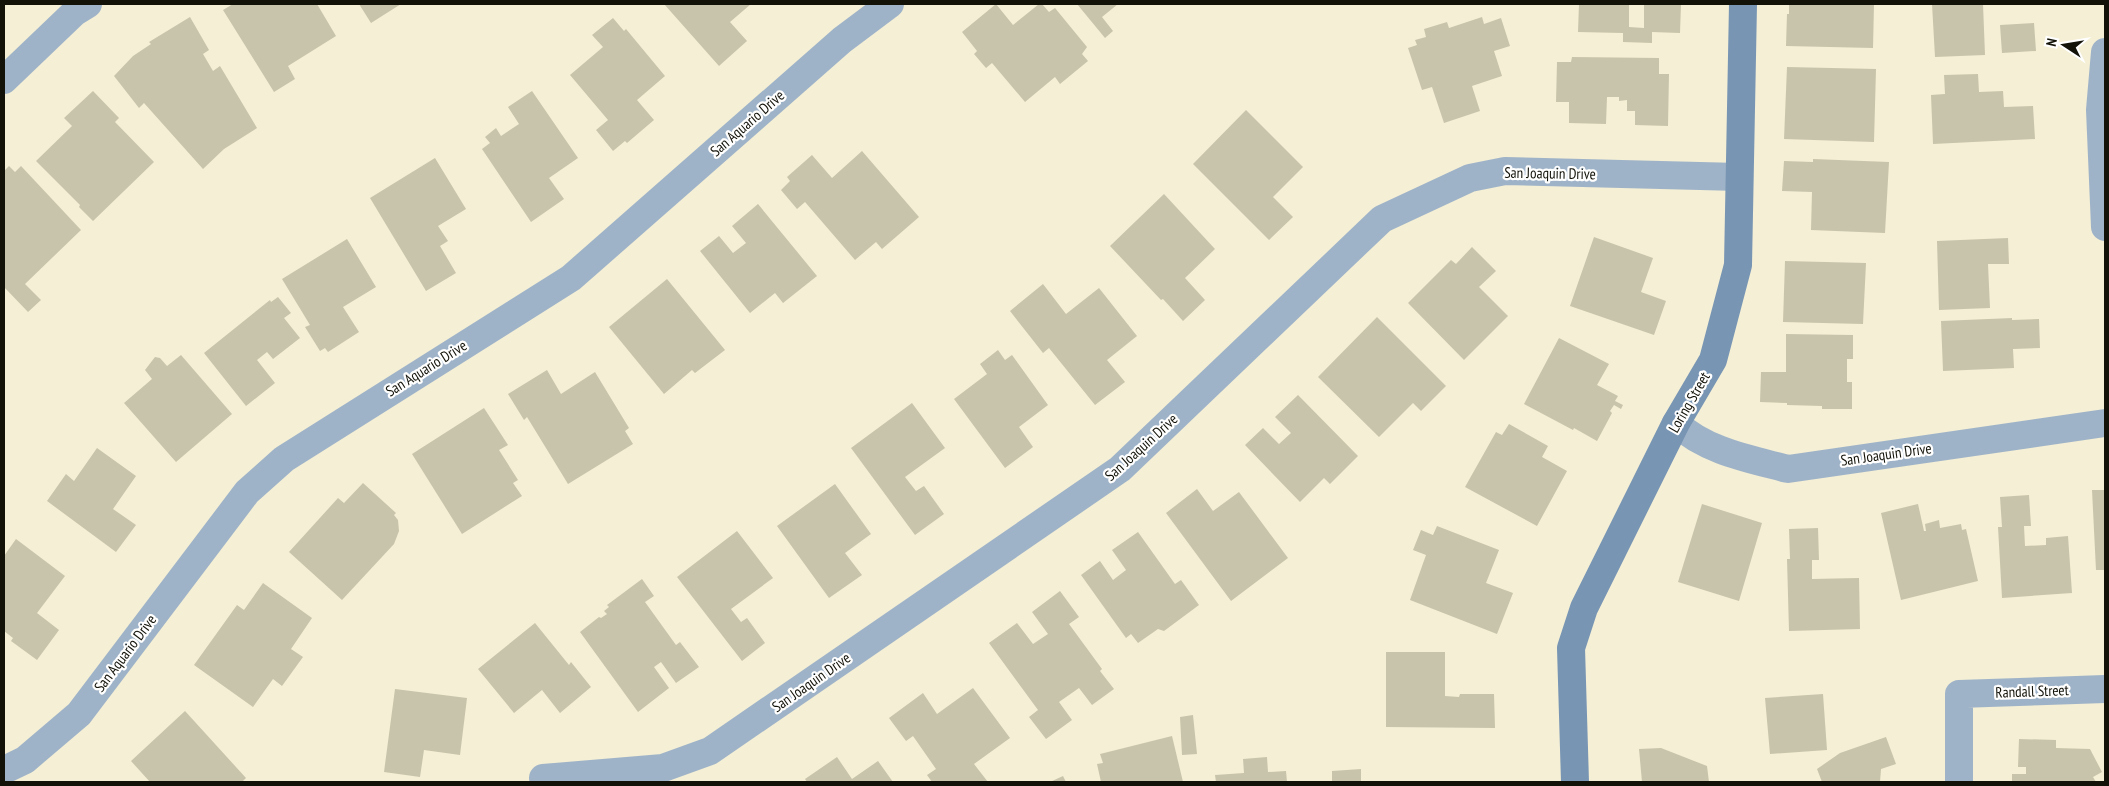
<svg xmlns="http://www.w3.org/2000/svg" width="2109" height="786" font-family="'PT Sans Narrow',sans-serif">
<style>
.building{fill:#c8c4ab}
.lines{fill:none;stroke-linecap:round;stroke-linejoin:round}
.street{stroke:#9fb3c8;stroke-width:28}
.secondary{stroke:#7895b4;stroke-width:28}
.labels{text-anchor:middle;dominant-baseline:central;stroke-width:4.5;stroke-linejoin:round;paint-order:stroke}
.street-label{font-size:15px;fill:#131209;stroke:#fff}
</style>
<rect width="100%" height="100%" fill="#f4efd5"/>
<path class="building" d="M 233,4 L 317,4 L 336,36 L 288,66 L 295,79 L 274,92 L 223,10 Z
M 359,4 L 401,4 L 371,23 Z
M 664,4 L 751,4 L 730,22 L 747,41 L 719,66 Z
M 996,4 L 1013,25 L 1039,4 L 1042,4 L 1049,12 L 1055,8 L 1087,47 L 1082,54 L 1088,61 L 1060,84 L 1055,77 L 1025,102 L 992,63 L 986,68 L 974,54 L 977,51 L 962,32 Z
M 1077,4 L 1118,4 L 1102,17 L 1113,31 L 1105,38 Z
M 1579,4 L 1629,4 L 1629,27 L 1644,28 L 1644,4 L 1681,4 L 1680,33 L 1652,32 L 1652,43 L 1623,42 L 1623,33 L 1578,32 Z
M 1789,4 L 1874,4 L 1873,48 L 1786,46 L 1787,14 L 1789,14 Z
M 1932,4 L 1983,4 L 1985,55 L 1935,57 Z
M 190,17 L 209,50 L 203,54 L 213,71 L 220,66 L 257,128 L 224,149 L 203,169 L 144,103 L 139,108 L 114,76 L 133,56 L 151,44 L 149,42 Z
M 1482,17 L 1484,24 L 1501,18 L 1510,46 L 1494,51 L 1502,76 L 1472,86 L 1480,111 L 1444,123 L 1432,87 L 1422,90 L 1408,48 L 1417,45 L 1415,40 L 1426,37 L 1424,29 L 1447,22 L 1449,28 Z
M 613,18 L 624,31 L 626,29 L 665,76 L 637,100 L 654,120 L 627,143 L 625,141 L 613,151 L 596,130 L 608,120 L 570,75 L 603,47 L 592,35 Z
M 2034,23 L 2036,51 L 2002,53 L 2000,25 Z
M 1572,57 L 1659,58 L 1659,74 L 1669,74 L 1668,126 L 1635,125 L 1635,111 L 1627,111 L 1627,100 L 1619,101 L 1619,97 L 1607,97 L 1606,124 L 1569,123 L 1569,102 L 1556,102 L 1557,62 L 1571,62 Z
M 1787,67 L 1876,69 L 1874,142 L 1784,139 Z
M 1978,74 L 1979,92 L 2003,91 L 2004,107 L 2033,106 L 2035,139 L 1933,144 L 1931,95 L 1945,94 L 1944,75 Z
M 93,91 L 119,118 L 115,122 L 154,162 L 93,221 L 79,207 L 80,205 L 36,161 L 72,126 L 64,118 Z
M 532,91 L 578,158 L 549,178 L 564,199 L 531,222 L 482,149 L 490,143 L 485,137 L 496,128 L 501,136 L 519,124 L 508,107 Z
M 1246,110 L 1303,167 L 1273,197 L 1293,217 L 1269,240 L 1193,164 Z
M 862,151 L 919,217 L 882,249 L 876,242 L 855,260 L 805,202 L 797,209 L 781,190 L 790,181 L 787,177 L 812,155 L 832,178 Z
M 435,158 L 466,209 L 438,226 L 448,241 L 440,246 L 456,273 L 426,291 L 370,198 Z
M 1813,159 L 1889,162 L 1885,233 L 1811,230 L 1812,192 L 1782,191 L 1784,161 L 1813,162 Z
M 9,166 L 15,172 L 21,166 L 81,230 L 25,284 L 41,300 L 28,312 L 4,287 L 4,171 Z
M 1164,194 L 1215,249 L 1185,278 L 1205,300 L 1183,321 L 1163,299 L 1161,300 L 1110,246 Z
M 758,204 L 817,276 L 783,303 L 775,293 L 750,313 L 700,251 L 719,236 L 733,253 L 746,243 L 732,226 Z
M 1594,237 L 1653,258 L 1641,292 L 1666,301 L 1654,335 L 1570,306 Z
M 2008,238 L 2009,264 L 1988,264 L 1990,308 L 1939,310 L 1937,241 Z
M 347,239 L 376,287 L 343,307 L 359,332 L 328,352 L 325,348 L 320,351 L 305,327 L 310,325 L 282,279 Z
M 1472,247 L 1496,271 L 1479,287 L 1508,316 L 1464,360 L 1408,303 L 1451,260 L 1456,264 Z
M 1785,261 L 1866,263 L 1863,324 L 1783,322 Z
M 667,279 L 725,350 L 695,373 L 692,370 L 664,394 L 609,327 Z
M 1043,284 L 1066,314 L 1099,288 L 1137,336 L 1107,360 L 1125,382 L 1095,405 L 1049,348 L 1043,353 L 1010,311 Z
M 278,297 L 291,313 L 284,318 L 300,338 L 273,359 L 267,352 L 257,360 L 275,383 L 246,406 L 204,353 L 270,300 L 271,302 Z
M 1377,317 L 1446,386 L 1421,411 L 1413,403 L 1379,437 L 1318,377 Z
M 2012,318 L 2012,320 L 2039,319 L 2040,348 L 2013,349 L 2014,368 L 1943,371 L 1941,321 Z
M 1786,334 L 1853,335 L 1853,359 L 1847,359 L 1847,382 L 1852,382 L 1852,409 L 1822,409 L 1822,406 L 1787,405 L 1787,403 L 1760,402 L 1761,372 L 1786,372 Z
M 1559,338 L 1609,364 L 1597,385 L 1618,396 L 1615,401 L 1623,405 L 1621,409 L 1614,405 L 1610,411 L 1612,413 L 1597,441 L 1574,428 L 1573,430 L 1524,404 Z
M 998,350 L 1005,360 L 1012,355 L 1048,405 L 1019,427 L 1033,447 L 1005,468 L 954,399 L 987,374 L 980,364 Z
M 181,355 L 232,414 L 176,462 L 124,403 L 152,379 L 145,370 L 155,357 L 160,358 L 167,366 Z
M 547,370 L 561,394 L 595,372 L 629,428 L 625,431 L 633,444 L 568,484 L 527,417 L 524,420 L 508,394 Z
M 1298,395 L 1358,456 L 1330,484 L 1324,478 L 1300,502 L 1245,445 L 1263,428 L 1279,444 L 1291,433 L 1275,417 Z
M 912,403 L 945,448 L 905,477 L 916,491 L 924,486 L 944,514 L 915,535 L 851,448 Z
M 484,408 L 508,445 L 499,450 L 518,480 L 513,483 L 522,496 L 462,534 L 412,454 Z
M 1509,424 L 1548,446 L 1542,457 L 1567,471 L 1537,526 L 1465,487 L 1496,432 L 1502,435 Z
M 97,448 L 136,476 L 113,509 L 136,525 L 116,552 L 47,501 L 66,474 L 74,481 Z
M 363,483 L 396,513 L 394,515 L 398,520 L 399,531 L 394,544 L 342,600 L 289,552 L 338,498 L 344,503 Z
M 835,484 L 871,534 L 845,553 L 862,575 L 829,598 L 777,526 Z
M 1197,489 L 1213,511 L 1239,492 L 1288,558 L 1231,601 L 1166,513 Z
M 2092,490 L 2105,490 L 2105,570 L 2096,570 Z
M 2029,495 L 2031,526 L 2024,526 L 2025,546 L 2046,545 L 2046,538 L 2068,536 L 2072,593 L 2002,598 L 1998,527 L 2002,527 L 2000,497 Z
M 1702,504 L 1762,523 L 1739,601 L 1678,582 Z
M 1918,504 L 1924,531 L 1926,531 L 1925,524 L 1939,520 L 1940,528 L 1961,524 L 1962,530 L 1966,529 L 1978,581 L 1901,600 L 1881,513 Z
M 1437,526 L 1499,550 L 1486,583 L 1513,593 L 1497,634 L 1410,600 L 1426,555 L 1413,550 L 1421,530 L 1433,535 Z
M 1818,528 L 1819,560 L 1812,560 L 1812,579 L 1859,578 L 1860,629 L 1789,631 L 1787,559 L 1790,559 L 1789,529 Z
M 737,531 L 773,578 L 731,609 L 741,622 L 747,618 L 765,643 L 742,661 L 677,577 Z
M 1138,532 L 1175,584 L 1181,580 L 1199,605 L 1164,631 L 1158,629 L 1138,643 L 1131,634 L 1126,638 L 1081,575 L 1100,561 L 1113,580 L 1126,570 L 1112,550 Z
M 16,539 L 65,576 L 37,613 L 59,630 L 37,660 L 11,641 L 13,638 L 4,631 L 4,556 Z
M 642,579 L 654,596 L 645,602 L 676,645 L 680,642 L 699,667 L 676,683 L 661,662 L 654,667 L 669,688 L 638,712 L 580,632 L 599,617 L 601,618 L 607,614 L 604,611 L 609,607 L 607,605 Z
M 263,583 L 312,618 L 291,649 L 303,657 L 282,686 L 273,679 L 253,707 L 194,665 L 237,605 L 244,610 Z
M 1060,591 L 1079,617 L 1069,624 L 1102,669 L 1100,671 L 1114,689 L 1092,705 L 1079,688 L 1059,702 L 1072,720 L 1046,739 L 1029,717 L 1038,710 L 989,643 L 1017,623 L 1033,644 L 1048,634 L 1032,612 Z
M 535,623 L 569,665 L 571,662 L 591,687 L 560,713 L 542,690 L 514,713 L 478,669 Z
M 1386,652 L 1445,652 L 1445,696 L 1459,697 L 1460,694 L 1494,694 L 1495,728 L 1386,727 Z
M 973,688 L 1010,738 L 974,764 L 988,782 L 932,782 L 927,775 L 936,769 L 913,736 L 906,741 L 889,718 L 923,693 L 937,714 Z
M 395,689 L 467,698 L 460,755 L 424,750 L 420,777 L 384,772 Z
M 1823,694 L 1827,750 L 1770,754 L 1765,698 Z
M 185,711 L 246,778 L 242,782 L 150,782 L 131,761 Z
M 1193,715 L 1197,754 L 1182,755 L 1180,717 Z
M 1172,736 L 1183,782 L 1101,782 L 1097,764 L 1103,763 L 1100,754 Z
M 1886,737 L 1896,764 L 1881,769 L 1880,782 L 1822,782 L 1817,769 L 1840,753 Z
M 2019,739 L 2056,740 L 2056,748 L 2090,749 L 2102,772 L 2093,777 L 2096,782 L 2012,782 L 2012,774 L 2026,774 L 2026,767 L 2018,767 Z
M 1661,748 L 1707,766 L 1709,782 L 1642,782 L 1639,749 Z
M 837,757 L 852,779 L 878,761 L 893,782 L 807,782 L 805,779 Z
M 1267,757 L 1268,772 L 1286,771 L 1287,782 L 1216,782 L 1215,775 L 1244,773 L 1243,759 Z
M 1361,769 L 1361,782 L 1332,782 L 1332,771 Z
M 1063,776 L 1066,782 L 1050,782 Z"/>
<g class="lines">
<path class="street" d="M 2105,52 L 2100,110 L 2105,227
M 4,80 L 75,12 L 88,4
M 1676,423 C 1705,451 1750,459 1788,469 L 2105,423
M 4,770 L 25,760 L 79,714 L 247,492 L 284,459 L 571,278 L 842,40 L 890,4
M 543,778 L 663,768 L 710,751 L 1120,469 L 1382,219 L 1470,178 L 1505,171 L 1739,177
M 1959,782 L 1959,694 L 2105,689"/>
<path class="secondary" d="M 1575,782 L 1571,648 L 1584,608 L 1676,423 L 1713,360 L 1738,265 L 1743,4"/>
</g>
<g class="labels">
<g class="street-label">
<text transform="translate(747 123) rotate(-41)">San Aquario Drive</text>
<text transform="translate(1550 173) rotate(1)">San Joaquin Drive</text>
<text transform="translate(426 368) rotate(-32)">San Aquario Drive</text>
<text transform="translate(1689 402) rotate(-60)">Loring Street</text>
<text transform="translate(1141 447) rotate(-42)">San Joaquin Drive</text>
<text transform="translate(1886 454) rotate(-8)">San Joaquin Drive</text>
<text transform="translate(125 653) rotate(-53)">San Aquario Drive</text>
<text transform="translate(811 682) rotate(-35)">San Joaquin Drive</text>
<text transform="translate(2032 691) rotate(-2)">Randall Street</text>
</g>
</g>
<rect width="2109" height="786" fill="none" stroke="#131209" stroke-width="10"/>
<g transform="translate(2064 45) rotate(282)" stroke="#ffffff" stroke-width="4" paint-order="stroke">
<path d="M0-4L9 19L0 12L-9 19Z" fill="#131209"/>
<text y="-8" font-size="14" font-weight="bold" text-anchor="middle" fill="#131209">N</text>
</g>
</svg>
